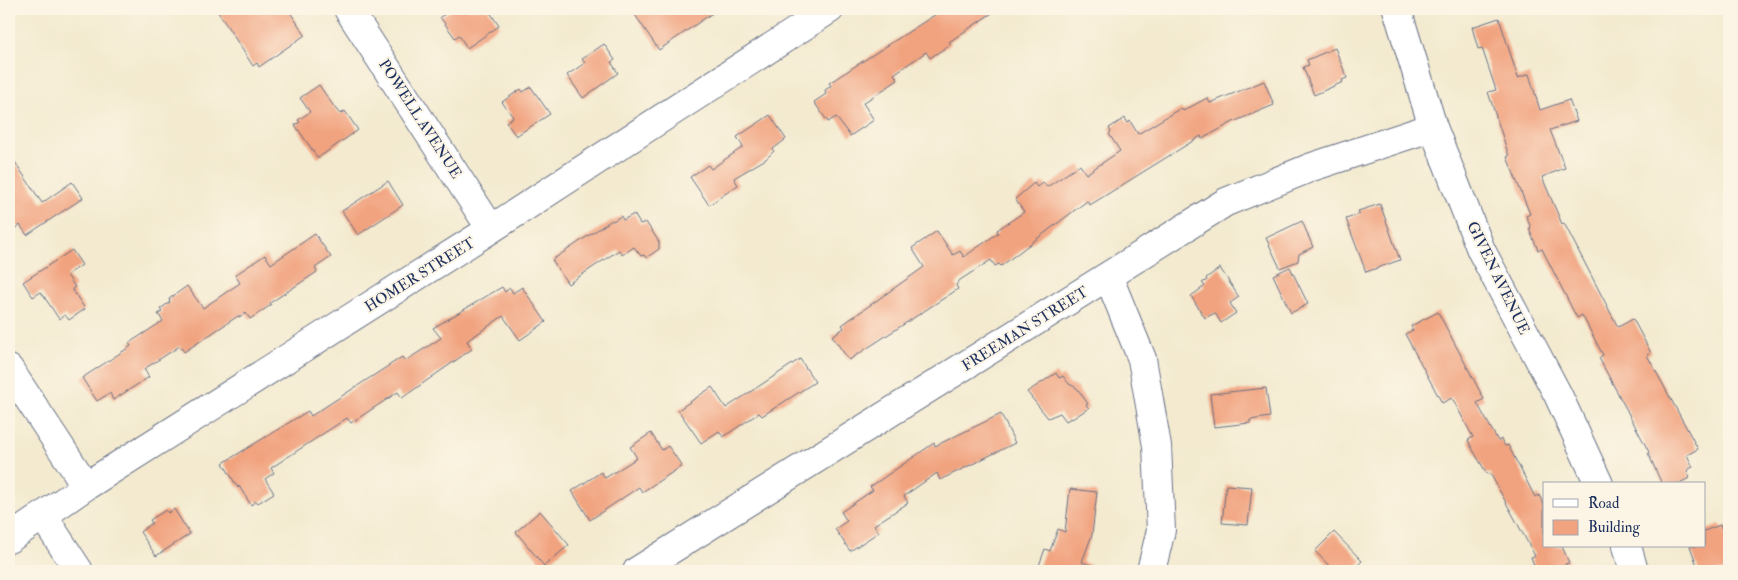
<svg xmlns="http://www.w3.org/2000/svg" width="1738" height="580" font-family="'IM FELL Double Pica',serif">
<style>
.building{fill:#f1a27e}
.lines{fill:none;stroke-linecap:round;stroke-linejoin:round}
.minor-casing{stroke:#677086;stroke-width:30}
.minor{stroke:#fff;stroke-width:28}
.labels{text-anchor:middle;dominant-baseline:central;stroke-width:4;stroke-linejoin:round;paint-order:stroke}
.street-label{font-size:15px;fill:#1b2f5e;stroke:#fcf5e5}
</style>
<rect width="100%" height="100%" fill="#fcf5e5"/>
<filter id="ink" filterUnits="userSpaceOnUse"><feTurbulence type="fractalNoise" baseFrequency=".02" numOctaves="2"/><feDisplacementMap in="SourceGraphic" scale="10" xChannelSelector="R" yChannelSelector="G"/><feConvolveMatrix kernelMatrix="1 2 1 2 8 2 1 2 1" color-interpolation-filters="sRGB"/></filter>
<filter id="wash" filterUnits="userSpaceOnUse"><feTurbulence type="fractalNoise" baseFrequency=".0096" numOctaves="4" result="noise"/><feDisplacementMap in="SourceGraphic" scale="20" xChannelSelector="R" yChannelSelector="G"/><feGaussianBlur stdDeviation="1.12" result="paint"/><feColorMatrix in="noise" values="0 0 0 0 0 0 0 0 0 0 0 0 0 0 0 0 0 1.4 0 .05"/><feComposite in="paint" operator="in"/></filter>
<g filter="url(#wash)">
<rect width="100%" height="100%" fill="#f3eacf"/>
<g id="blocks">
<path class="building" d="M 216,9 L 288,9 L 305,35 L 259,67 L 257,63 L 253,66 Z
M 453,9 L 488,9 L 499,26 L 467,48 L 459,35 L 455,38 L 440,17 Z
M 631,9 L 718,9 L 659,50 Z
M 944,9 L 998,9 L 949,42 L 951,44 L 930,58 L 926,52 L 894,74 L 898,80 L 863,103 L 874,120 L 850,136 L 836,117 L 828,122 L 814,102 L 826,94 L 825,90 L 831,86 L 829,83 Z
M 1499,18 L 1518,78 L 1529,74 L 1540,110 L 1569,100 L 1577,121 L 1550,130 L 1565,168 L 1542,177 L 1562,224 L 1564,223 L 1618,327 L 1633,319 L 1651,353 L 1647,355 L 1698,449 L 1687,455 L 1693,467 L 1687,470 L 1690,478 L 1677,484 L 1662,484 L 1648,453 L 1649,452 L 1599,358 L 1603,355 L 1582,315 L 1577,318 L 1542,249 L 1538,250 L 1529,229 L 1531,228 L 1526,216 L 1530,214 L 1507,157 L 1509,156 L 1488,92 L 1496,90 L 1482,48 L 1478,49 L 1472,27 Z
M 604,44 L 615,60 L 611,62 L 618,73 L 583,98 L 567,75 L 585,63 L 582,59 Z
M 1335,48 L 1347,78 L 1342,80 L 1343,82 L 1314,95 L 1303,67 L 1309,65 L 1307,60 Z
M 1264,81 L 1274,105 L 1233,122 L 1202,139 L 1201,136 L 1090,205 L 1087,201 L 1001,266 L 999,264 L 995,266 L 991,260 L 960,280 L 956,285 L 958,289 L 849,360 L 832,336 L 844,328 L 842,325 L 924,267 L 912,248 L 937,231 L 953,255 L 960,251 L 964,257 L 998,233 L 997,230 L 1024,212 L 1015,199 L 1034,183 L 1037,187 L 1043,182 L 1047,187 L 1080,165 L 1086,174 L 1120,151 L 1109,134 L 1111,132 L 1109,128 L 1125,118 L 1128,123 L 1130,121 L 1138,134 L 1181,108 L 1183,111 L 1207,98 L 1210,103 Z
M 319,85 L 335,108 L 340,114 L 345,111 L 358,130 L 318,158 L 295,125 L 300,122 L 298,120 L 310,112 L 300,98 Z
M 531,87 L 550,114 L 516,136 L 506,122 L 513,117 L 502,102 L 521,89 L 523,92 Z
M 770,115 L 786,139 L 773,149 L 774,151 L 766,159 L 734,178 L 738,185 L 709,205 L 690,177 L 708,165 L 711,169 L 743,147 L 737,137 Z
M 9,153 L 42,203 L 72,182 L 83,198 L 27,235 L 20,225 L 9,233 Z
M 388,181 L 403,205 L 358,235 L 342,211 Z
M 1380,204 L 1400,260 L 1366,272 L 1346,219 L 1360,214 L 1358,211 Z
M 634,214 L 640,224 L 646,222 L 659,242 L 659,249 L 646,258 L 644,255 L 641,256 L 634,247 L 622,255 L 619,250 L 568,284 L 552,260 L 612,220 L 613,221 L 621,216 L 623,220 Z
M 1302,221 L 1313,247 L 1299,254 L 1298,261 L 1280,268 L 1266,238 Z
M 315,234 L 331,257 L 315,268 L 317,272 L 270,303 L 271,305 L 250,319 L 246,313 L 239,317 L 238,316 L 184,352 L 180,346 L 144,369 L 149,377 L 113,400 L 110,393 L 97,401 L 82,378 L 131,346 L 129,343 L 163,321 L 158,314 L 162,312 L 160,309 L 170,302 L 169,299 L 187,286 L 203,308 L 240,283 L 235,275 L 265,255 L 271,264 Z
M 72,250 L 82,265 L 67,275 L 75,287 L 72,289 L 85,309 L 69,320 L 65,315 L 59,319 L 41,292 L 33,297 L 23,282 Z
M 1290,267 L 1308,304 L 1291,313 L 1273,275 Z
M 1220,268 L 1239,297 L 1230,303 L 1236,313 L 1221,323 L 1215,313 L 1205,318 L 1191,296 L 1205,286 L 1202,283 L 1207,280 L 1206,278 Z
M 502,287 L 505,292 L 510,288 L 513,293 L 522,287 L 546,322 L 520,340 L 503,316 L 467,341 L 472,349 L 402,398 L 398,392 L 351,423 L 347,418 L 271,468 L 274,473 L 265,479 L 274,493 L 258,503 L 256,501 L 251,505 L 239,486 L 238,488 L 223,463 L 308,411 L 311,416 L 402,357 L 405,361 L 441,338 L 433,328 Z
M 1438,312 L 1484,399 L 1477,403 L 1498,441 L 1501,439 L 1505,446 L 1508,445 L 1535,497 L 1539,495 L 1544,505 L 1544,546 L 1562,546 L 1569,563 L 1565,564 L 1568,571 L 1536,571 L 1531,557 L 1535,556 L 1490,473 L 1487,474 L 1473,450 L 1468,440 L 1473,437 L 1452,398 L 1442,403 L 1405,334 L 1413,330 L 1411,326 Z
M 800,359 L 815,382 L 762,416 L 759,413 L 723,437 L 719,431 L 701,443 L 678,410 L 712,387 L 726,408 Z
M 1056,373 L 1059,378 L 1063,376 L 1069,384 L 1077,388 L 1088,404 L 1086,405 L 1089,408 L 1072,419 L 1071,418 L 1066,421 L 1060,413 L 1048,418 L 1027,392 Z
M 1266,388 L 1270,417 L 1250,420 L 1250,423 L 1214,427 L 1210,394 Z
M 1001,414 L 1015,443 L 940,480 L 937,473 L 904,496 L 908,503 L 874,525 L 879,532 L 850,551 L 835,529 L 847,521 L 841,512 L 873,490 L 870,487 L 934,443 L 935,446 Z
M 651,433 L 662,450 L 668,446 L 682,466 L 642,492 L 639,487 L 590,520 L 572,491 L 601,472 L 605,478 L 637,458 L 630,447 Z
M 1226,485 L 1252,487 L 1248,525 L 1222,523 Z
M 1070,489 L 1097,492 L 1092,535 L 1082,562 L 1099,568 L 1099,571 L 1037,571 L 1045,549 L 1050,551 L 1058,529 L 1065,532 Z
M 174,509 L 190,534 L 156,556 L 140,532 L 152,523 L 150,520 L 166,510 L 168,513 Z
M 540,511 L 569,545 L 544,566 L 516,532 Z
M 1720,525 L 1722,529 L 1729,526 L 1729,571 L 1699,571 L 1690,546 L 1704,546 L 1704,531 Z
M 1334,532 L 1362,561 L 1352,571 L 1334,571 L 1315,551 Z"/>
</g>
</g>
<g filter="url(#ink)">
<use href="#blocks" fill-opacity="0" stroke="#677086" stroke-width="1"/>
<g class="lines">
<g class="minor-casing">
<path id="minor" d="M 348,9 L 491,229
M 1397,9 L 1433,127 L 1481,250 L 1558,395 L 1599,484
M 1109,278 L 1142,359 L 1157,446 L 1161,530 L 1151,571
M 9,369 L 86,486
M 43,516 L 79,571
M 9,539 L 86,486 L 491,229 L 830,9
M 1627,546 L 1634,571
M 637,571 L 1226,202 L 1312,167 L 1433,127"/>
</g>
<use href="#minor" class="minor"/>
</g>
</g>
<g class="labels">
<g class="street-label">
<text transform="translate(420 119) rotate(57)">POWELL AVENUE</text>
<text transform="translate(420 275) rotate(-32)">HOMER STREET</text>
<text transform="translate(1498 278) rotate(64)">GIVEN AVENUE</text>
<text transform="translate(1025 329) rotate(-32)">FREEMAN STREET</text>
</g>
</g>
<rect width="1738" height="580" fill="none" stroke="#fcf5e5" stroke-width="30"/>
<rect x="1543" y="482" width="162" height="65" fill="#fcf5e5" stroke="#a2a6af"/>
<rect x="1553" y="499" width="25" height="8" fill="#ffffff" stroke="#a2a6af"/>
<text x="1588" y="508" font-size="15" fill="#1b2f5e">Road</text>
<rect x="1553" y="520" width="25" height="15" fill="#f1a27e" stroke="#a2a6af"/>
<text x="1588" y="532" font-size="15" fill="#1b2f5e">Building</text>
</svg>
